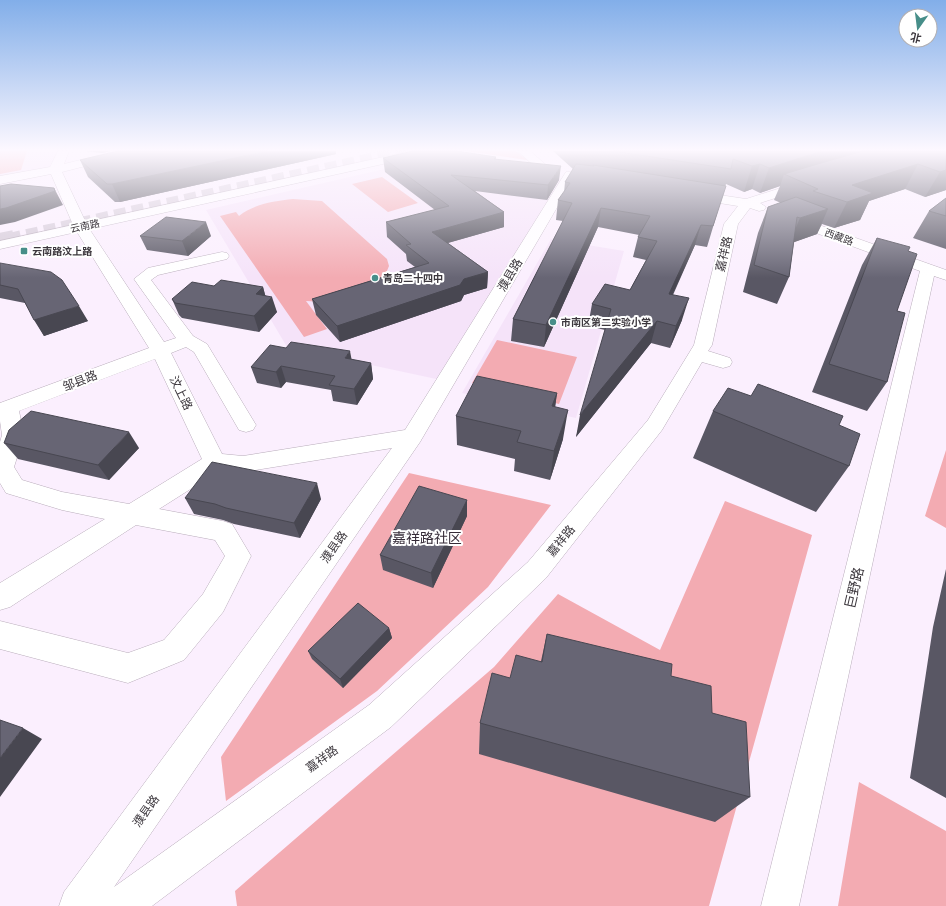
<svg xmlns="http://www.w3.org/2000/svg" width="946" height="906" font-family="'DejaVu Sans','Noto Sans SC',sans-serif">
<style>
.built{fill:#f5e3f9}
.green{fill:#f3abb2}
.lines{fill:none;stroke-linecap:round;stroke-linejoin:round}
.highway-tunnel-far1{stroke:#d5cad8;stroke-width:12;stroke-dasharray:12 6;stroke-linecap:butt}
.highway-tunnel{stroke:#d5cad8;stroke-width:16;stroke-dasharray:16 8;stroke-linecap:butt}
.minor-casing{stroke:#b9adbb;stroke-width:1}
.major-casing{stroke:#b9adbb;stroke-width:1}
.minor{fill:#fff;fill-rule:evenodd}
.major{fill:#fff;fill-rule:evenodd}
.wall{fill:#595764}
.shaded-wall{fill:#484751}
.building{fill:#676574;stroke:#484751}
.poi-dot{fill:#478e89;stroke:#fff;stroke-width:1.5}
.labels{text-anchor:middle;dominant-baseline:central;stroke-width:4;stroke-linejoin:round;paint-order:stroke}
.far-street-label{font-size:10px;fill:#3d383e;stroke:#fff}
.far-poi-label{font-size:10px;font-weight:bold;fill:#3d383e;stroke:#fff;text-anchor:start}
.street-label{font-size:12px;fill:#3d383e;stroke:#fff}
.quarter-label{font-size:14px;fill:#352b37;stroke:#fff}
.near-street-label{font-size:14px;fill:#3d383e;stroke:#fff}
</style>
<rect width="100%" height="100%" fill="#fbeffe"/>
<path class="built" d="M 0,151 L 60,151 L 52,172 L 0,182 Z
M 437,157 L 565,180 L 441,380 L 287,347 L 206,210 Z
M 551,239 L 624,251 L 576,418 L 462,393 Z"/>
<path class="green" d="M 0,151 L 27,151 L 21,170 L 0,174 Z
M 467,151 L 516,151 L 527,160 Z
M 382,177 L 418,203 L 388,212 L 352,184 Z
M 293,199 L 322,201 L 387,259 L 389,266 L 384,278 L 324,302 L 306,301 L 327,329 L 304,337 L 220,216 L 236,212 L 239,216 C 254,204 274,201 293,199 Z
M 497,340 L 577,357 L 559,404 L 472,383 Z
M 946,450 L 946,528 L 925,516 Z
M 409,473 L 551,505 L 488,587 L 377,691 L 226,801 L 221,757 Z
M 725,501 L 812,535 L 709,906 L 237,906 L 235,891 L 494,667 L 558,594 L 660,650 Z
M 859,782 L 946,831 L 946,906 L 838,906 Z"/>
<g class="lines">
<path class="highway-tunnel-far1" d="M 9,239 L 406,151"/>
<path class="highway-tunnel" d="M 0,241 L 14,238"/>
<g class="minor-casing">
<path id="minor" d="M 58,151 L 69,151 L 64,164 L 117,151 L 137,151 L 136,153 L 62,172 L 88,227 L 164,342 L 176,338 L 134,279 L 148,268 L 222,252 L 227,253 L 229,256 L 227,259 L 158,275 L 151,280 L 193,336 L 207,344 L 256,425 L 253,430 L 246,432 L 239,430 L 194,352 L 186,347 L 171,353 L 222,454 L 243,456 L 405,430 L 564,175 L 566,172 L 574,172 L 576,175 L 420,442 L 114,887 L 369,705 L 528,562 L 648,420 L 694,345 L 724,224 L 738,206 L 688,198 L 687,195 L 688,192 L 693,191 L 746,199 L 806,180 L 810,181 L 812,184 L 810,187 L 760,203 L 766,207 L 764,210 L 759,211 L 750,208 L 738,224 L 712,345 L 708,351 L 730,358 L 732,362 L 730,366 L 723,368 L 702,362 L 662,430 L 546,578 L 391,727 L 152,906 L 59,906 L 64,892 L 392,448 L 243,472 L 219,471 L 159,509 L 223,521 L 232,524 L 251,556 L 223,612 L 184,660 L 128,683 L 0,649 L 0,621 L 128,653 L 164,640 L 203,594 L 225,556 L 215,540 L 136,525 L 10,607 L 0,610 L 0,583 L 105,519 L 62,510 L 6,493 L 0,483 L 0,442 L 2,435 L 0,421 L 0,403 L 149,348 L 74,227 L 51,174 L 0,184 L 0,176 L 50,167 ZM 155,359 L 202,459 L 129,504 L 62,492 L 22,480 L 14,467 L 24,435 L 19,411 Z
M 518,151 L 530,151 L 552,170 L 550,173 L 542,173 Z
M 791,215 L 946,270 L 946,280 L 934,276 L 799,906 L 761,906 L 920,271 L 786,222 L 784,219 L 786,216 Z"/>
</g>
<g class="major-casing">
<path id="major" d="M 411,151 L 433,151 L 428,154 L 0,249 L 0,241 Z"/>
</g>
<use href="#minor" class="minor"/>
<use href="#major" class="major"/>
</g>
<path class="wall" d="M 85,151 L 110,151 L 102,153 Z
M 553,151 L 946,151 L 946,190 L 925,197 L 905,189 L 869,201 L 860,220 L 834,228 L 822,224 L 817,234 L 794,242 L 789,277 L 777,304 L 743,292 L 758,233 L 768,207 L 781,203 L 774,200 L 780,186 L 760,193 L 752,189 L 744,192 L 726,184 L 707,247 L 695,245 L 673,295 L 682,320 L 670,348 L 651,343 L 576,437 L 605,330 L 588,326 L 592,304 L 630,290 L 646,260 L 633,257 L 638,237 L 639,235 L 598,227 L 544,347 L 511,341 L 513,319 L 563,221 L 556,220 L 558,200 L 564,193 L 565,182 L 573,169 Z
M 336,154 L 120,202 L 115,202 L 88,177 L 80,160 Z
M 496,157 L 496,159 L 559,180 L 547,200 L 475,191 L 504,212 L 504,227 L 448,243 L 488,272 L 487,288 L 464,295 L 461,301 L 340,342 L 316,315 L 312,299 L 415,267 L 407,261 L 406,254 L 387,237 L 386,222 L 435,210 L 385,172 L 383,158 Z
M 946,198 L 946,249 L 913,238 L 929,211 Z
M 140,236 L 211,236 L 188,256 L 147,250 Z
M 877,238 L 908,251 L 897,311 L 887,382 L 867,411 L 812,392 L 862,265 Z
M 0,263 L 88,321 L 44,336 L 25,303 L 0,298 Z
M 263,287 L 265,295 L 277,312 L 259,332 L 182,318 L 179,315 L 172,299 Z
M 286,348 L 371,363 L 373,379 L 357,405 L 333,401 L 331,390 L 286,382 L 281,388 L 257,383 L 251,367 Z
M 557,393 L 555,407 L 563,439 L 550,480 L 514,471 L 515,459 L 457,445 L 456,416 Z
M 751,396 L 839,425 L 849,466 L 816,512 L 693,458 L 713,411 Z
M 4,443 L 139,448 L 109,480 L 18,459 Z
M 185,498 L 321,499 L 300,538 L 234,524 L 223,520 L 194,514 Z
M 467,500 L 467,516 L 433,588 L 383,570 L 380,555 Z
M 946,569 L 946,798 L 910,778 L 933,627 Z
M 389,628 L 392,638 L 343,688 L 312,659 L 308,651 Z
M 547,634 L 671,676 L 750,797 L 715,822 L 479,754 L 480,723 L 510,678 L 541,661 Z"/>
<path class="shaded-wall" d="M 101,151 L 110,151 L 102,153 Z
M 268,151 L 336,151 L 336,154 L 120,202 L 112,184 Z
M 822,151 L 900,151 L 784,174 L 780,186 L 760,193 L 769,168 Z
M 760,164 L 752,189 L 744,192 L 752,166 Z
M 918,164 L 905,189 L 869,201 L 860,220 L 834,228 L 847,202 L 852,185 Z
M 561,166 L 559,180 L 547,200 L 548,185 Z
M 946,170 L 946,190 L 925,197 L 940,172 Z
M 54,188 L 63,205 L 15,222 L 0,225 L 0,209 Z
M 601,208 L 598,227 L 544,347 L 546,325 Z
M 828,209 L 817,234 L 789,244 L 800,218 Z
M 504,212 L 504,227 L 433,247 L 432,232 Z
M 206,222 L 211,236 L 188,256 L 182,241 Z
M 701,225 L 695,245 L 663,315 L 669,294 Z
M 488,272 L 487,288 L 464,295 L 461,301 L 340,342 L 337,326 L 464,279 Z
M 263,287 L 267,302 L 272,297 L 277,312 L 259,332 L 254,316 L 256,294 Z
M 689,298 L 682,320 L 670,348 L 676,326 Z
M 79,306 L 88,321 L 44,336 L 34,320 Z
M 657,321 L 651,343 L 576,437 L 580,415 Z
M 350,351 L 353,367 L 345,358 Z
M 371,363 L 373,379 L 357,405 L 354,389 Z
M 281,366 L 286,382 L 281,388 L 276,372 Z
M 557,393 L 553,422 L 552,406 Z
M 568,410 L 563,439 L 550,480 L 554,451 Z
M 129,432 L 139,448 L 109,480 L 98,465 Z
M 317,483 L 321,499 L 300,538 L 294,523 Z
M 467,500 L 467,516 L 433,588 L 431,573 Z
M 389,628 L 392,638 L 343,688 L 340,679 Z
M 23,728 L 42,739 L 0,797 L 0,758 Z"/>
<path class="building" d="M 118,151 L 268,151 L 112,184 L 107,184 L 80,160 Z
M 413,151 L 456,151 L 496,157 L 494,159 L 561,166 L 548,185 L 451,175 L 504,212 L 432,232 L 488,272 L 464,279 L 460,285 L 337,326 L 312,299 L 429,263 L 406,245 L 411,244 L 386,222 L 449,206 L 383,158 Z
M 613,151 L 822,151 L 769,168 L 760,164 L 752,166 L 733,159 L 731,169 Z
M 863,151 L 946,151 L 946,170 L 940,172 L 918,164 L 852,185 L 873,193 L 847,202 L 813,191 L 818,189 L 784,174 L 821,163 Z
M 576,164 L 594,166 L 593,165 L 726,186 L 713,226 L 701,225 L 669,294 L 689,298 L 676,326 L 657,321 L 580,415 L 611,309 L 592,304 L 605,284 L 630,290 L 657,241 L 638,237 L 650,216 L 601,208 L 546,325 L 513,319 L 572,203 L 558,200 L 570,183 L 565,182 Z
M 11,184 L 54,188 L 55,191 L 6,208 L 0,209 L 0,186 Z
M 796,197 L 828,209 L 800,218 L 797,217 L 789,277 L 754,265 L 768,207 Z
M 946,198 L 946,216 L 929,211 Z
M 166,217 L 206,222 L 182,241 L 140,236 Z
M 877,238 L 910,247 L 908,251 L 917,254 L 897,311 L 905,313 L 887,382 L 829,364 Z
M 0,263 L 51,272 L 62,280 L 79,306 L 34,320 L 18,289 L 0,285 Z
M 221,280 L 263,287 L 256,294 L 272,297 L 254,316 L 175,303 L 172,299 L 192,282 L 214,286 Z
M 291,342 L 350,351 L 345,358 L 371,363 L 354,389 L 329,385 L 335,376 L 281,366 L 276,372 L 251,367 L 270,345 L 286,348 Z
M 477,376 L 557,393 L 552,406 L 568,410 L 554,451 L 517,442 L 521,431 L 456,416 Z
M 758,384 L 843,416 L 839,425 L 860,434 L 849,466 L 713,411 L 728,388 L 751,396 Z
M 31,411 L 129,432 L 98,465 L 4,443 L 9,430 Z
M 212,462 L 317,483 L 294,523 L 226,508 L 215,504 L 185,498 Z
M 419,486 L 467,500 L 431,573 L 380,555 Z
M 358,603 L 389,628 L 340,679 L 308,651 Z
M 547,634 L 672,664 L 671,676 L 711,686 L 712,713 L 746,722 L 750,797 L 480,723 L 492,673 L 510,678 L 516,655 L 542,662 Z
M 0,720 L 23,728 L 0,758 Z"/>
<linearGradient id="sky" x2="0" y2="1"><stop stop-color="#82aee9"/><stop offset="0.54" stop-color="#fdf8ff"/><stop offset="1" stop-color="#fdf8ff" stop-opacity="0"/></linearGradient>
<rect width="946" height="278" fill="url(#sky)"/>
<g class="poi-dot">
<rect x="20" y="247" width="8" height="8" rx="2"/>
<circle cx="375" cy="278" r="4"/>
<circle cx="553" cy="322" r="4"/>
</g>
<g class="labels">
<g class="far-street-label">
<text transform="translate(85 226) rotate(-12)">云南路</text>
<text transform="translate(839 237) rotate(20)">西藏路</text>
</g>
<g class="far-poi-label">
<text x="32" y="251">云南路汶上路</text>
<text x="383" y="278">青岛二十四中</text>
<text x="561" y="322">市南区第二实验小学</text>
</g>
<g class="street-label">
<text transform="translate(724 254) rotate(-77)">嘉祥路</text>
<text transform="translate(510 275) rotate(-59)">濮县路</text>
<text transform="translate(80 381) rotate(-21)">邹县路</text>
<text transform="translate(181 393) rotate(64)">汶上路</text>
<text transform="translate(561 541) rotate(-51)">嘉祥路</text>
<text transform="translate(334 547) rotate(-55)">濮县路</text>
<text transform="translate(322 759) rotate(-36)">嘉祥路</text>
<text transform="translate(146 811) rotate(-55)">濮县路</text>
</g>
<g class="quarter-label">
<text x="427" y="538">嘉祥路社区</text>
</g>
<g class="near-street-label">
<text transform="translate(854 588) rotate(-77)">巨野路</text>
</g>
</g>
<g transform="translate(918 28) rotate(194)"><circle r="19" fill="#ffffff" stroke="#b1afb2"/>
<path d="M0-3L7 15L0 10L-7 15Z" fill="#478e89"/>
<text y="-6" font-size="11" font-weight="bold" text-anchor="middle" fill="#3d383e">北</text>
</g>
</svg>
